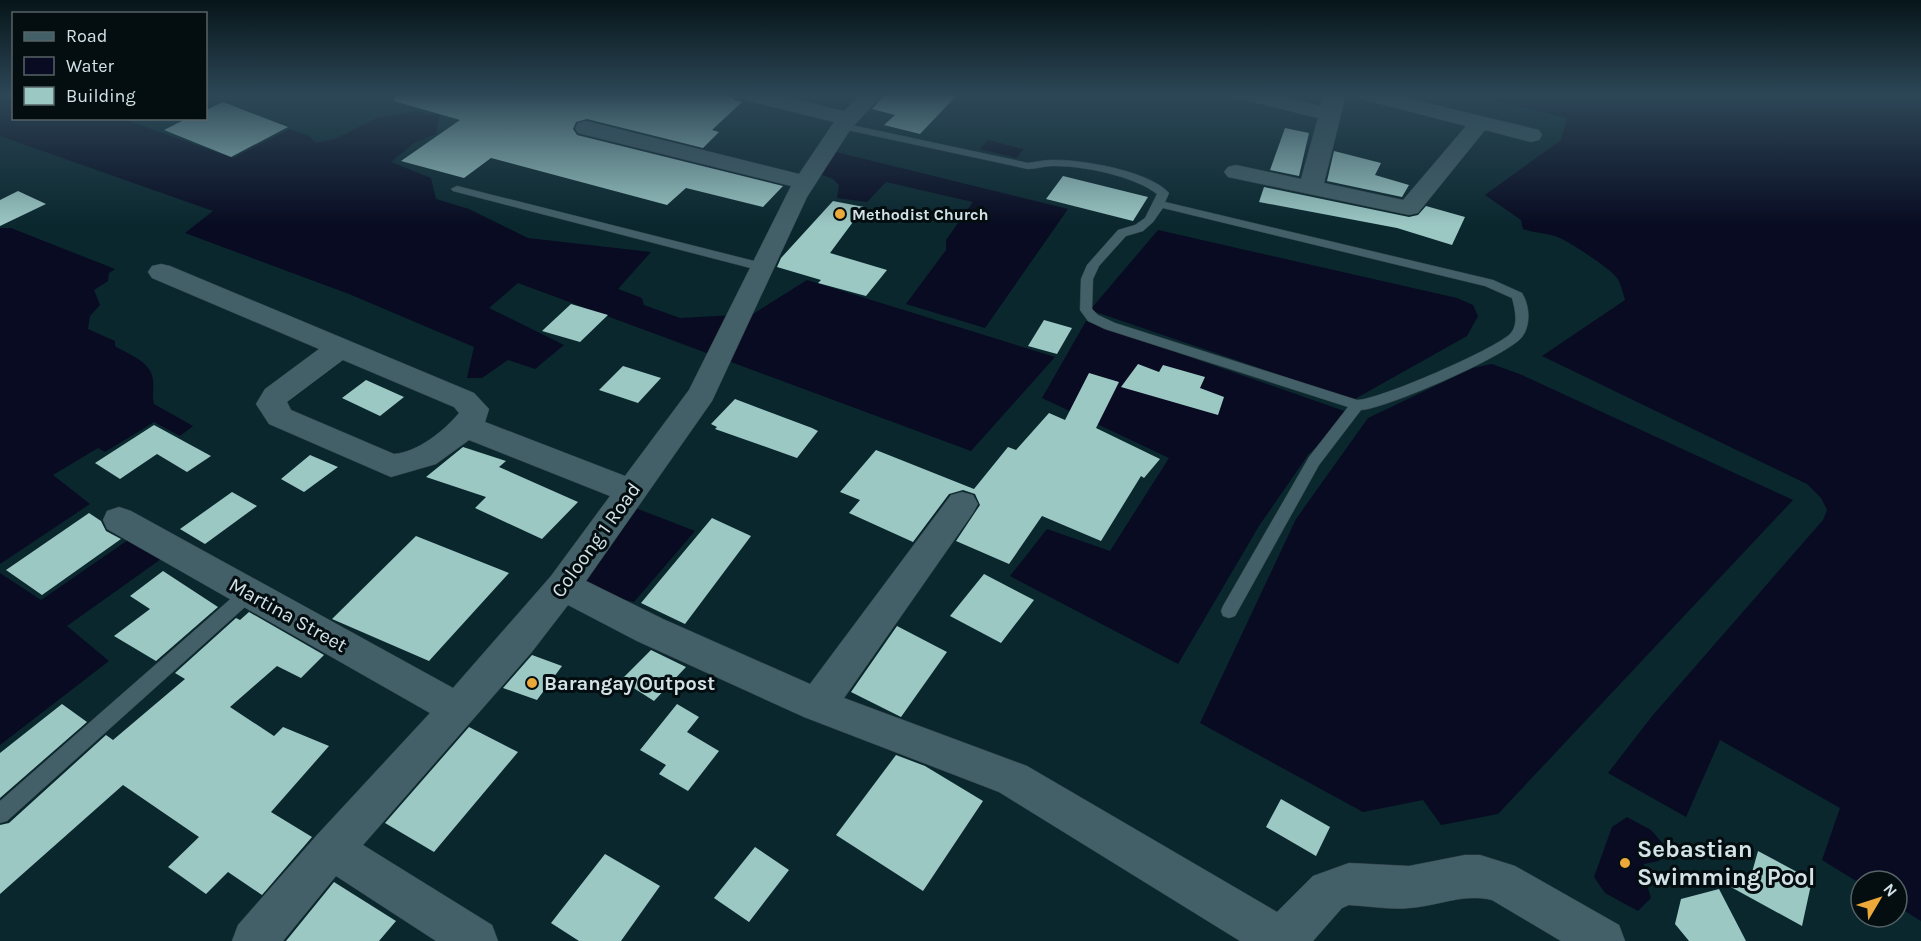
<svg xmlns="http://www.w3.org/2000/svg" width="1921" height="941" font-family="Karla,sans-serif">
<style>
.water{fill:#080b21}
.building{fill:#9cc8c4}
.lines{fill:none;stroke-linecap:round;stroke-linejoin:round}
.lane-casing{stroke:#324247;stroke-width:1}
.street-casing{stroke:#324247;stroke-width:1}
.lane{fill:#436068;fill-rule:evenodd}
.street{fill:#436068;fill-rule:evenodd}
.poi-dot{fill:#eba93a;stroke:#040e11;stroke-width:2}
.labels{text-anchor:middle;dominant-baseline:central;stroke-width:6;stroke-linejoin:round;paint-order:stroke}
.far-poi-label{font-size:16px;font-weight:bold;fill:#d2e2e7;stroke:#040e11;text-anchor:start}
.street-label{font-size:20px;fill:#d2e2e7;stroke:#040e11}
.poi-label{font-size:20px;font-weight:bold;fill:#d2e2e7;stroke:#040e11;text-anchor:start}
.near-poi-label{font-size:24px;font-weight:bold;fill:#d2e2e7;stroke:#040e11;text-anchor:start}
</style>
<rect width="100%" height="100%" fill="#0a272e"/>
<path class="water" d="M 1467,94 L 1921,94 L 1921,921 L 1897,906 L 1897,881 L 1861,881 L 1861,884 L 1822,860 L 1840,808 L 1720,740 L 1686,817 L 1608,773 L 1653,715 L 1823,520 L 1827,510 L 1821,498 L 1807,484 L 1542,356 L 1625,300 C 1623,293 1621,284 1617,278 C 1611,269 1566,239 1555,236 C 1544,233 1534,233 1523,229 L 1521,220 L 1485,195 L 1561,140 L 1567,118 Z
M 13,96 L 14,118 L 123,119 L 233,158 L 290,129 L 309,136 L 316,143 L 335,139 L 377,118 L 418,111 L 426,115 L 440,114 L 436,134 L 414,143 L 391,162 L 431,178 L 436,199 L 469,209 L 528,238 L 651,252 L 618,289 L 642,298 L 644,305 L 680,318 L 753,314 L 807,280 L 1055,357 L 971,451 L 518,283 L 489,308 L 564,345 L 535,369 L 508,360 L 482,378 L 467,378 L 474,347 L 349,294 L 185,233 L 213,211 L 0,136 L 0,102 Z
M 988,140 L 1023,149 L 1024,149 L 1016,158 L 980,149 Z
M 832,151 L 1068,209 L 985,328 L 906,304 L 946,250 L 946,240 L 973,202 L 886,182 L 867,202 L 837,198 L 839,185 L 833,179 L 817,173 Z
M 0,228 L 11,228 L 115,269 L 109,273 L 108,281 L 94,290 L 100,305 L 90,316 L 88,329 L 115,341 L 115,346 C 129,355 151,361 153,380 C 154,389 152,395 154,404 L 193,426 L 180,436 L 154,422 L 105,452 L 98,448 L 53,475 L 90,504 L 0,564 Z
M 1158,230 L 1457,298 L 1473,305 L 1478,316 L 1467,336 L 1353,400 L 1090,310 Z
M 1086,321 L 1350,413 L 1308,455 L 1259,526 L 1178,664 L 1010,576 L 1047,529 L 1110,551 L 1169,458 L 1042,398 Z
M 1492,364 L 1522,375 L 1793,500 L 1498,814 L 1441,825 L 1423,800 L 1363,812 L 1200,723 L 1296,519 L 1368,418 L 1473,368 Z
M 633,507 L 695,531 L 634,602 L 574,586 Z
M 128,540 L 161,559 L 67,626 L 109,661 L 0,745 L 0,573 L 41,600 Z
M 1627,817 L 1651,830 L 1664,845 L 1659,861 L 1644,864 L 1643,872 L 1651,898 L 1638,911 L 1605,893 L 1594,877 L 1612,827 Z"/>
<path class="building" d="M 395,94 L 730,94 L 734,100 L 742,102 L 712,130 L 719,132 L 703,148 L 587,119 L 576,122 L 573,129 L 577,135 L 783,186 L 763,207 L 686,188 L 667,205 L 491,158 L 464,178 L 401,161 L 460,120 L 394,101 Z
M 885,94 L 958,94 L 920,134 L 884,125 L 895,115 L 872,109 Z
M 223,102 L 288,127 L 231,157 L 164,130 L 188,118 L 206,118 L 206,110 Z
M 1285,128 L 1309,133 L 1299,176 L 1270,170 Z
M 1334,151 L 1381,163 L 1375,175 L 1409,185 L 1402,197 L 1327,181 Z
M 1063,176 L 1148,197 L 1133,221 L 1046,199 Z
M 1264,187 L 1409,217 L 1418,215 L 1426,206 L 1465,217 L 1452,245 L 1397,228 L 1259,202 Z
M 18,191 L 46,204 L 0,226 L 0,200 Z
M 833,201 L 864,207 L 830,253 L 887,270 L 866,296 L 818,283 L 821,280 L 777,267 L 781,258 Z
M 571,304 L 608,315 L 580,342 L 542,331 Z
M 1044,320 L 1072,328 L 1057,354 L 1028,346 Z
M 1138,364 L 1159,372 L 1163,365 L 1205,377 L 1200,388 L 1224,397 L 1218,415 L 1121,387 Z
M 623,366 L 661,378 L 638,403 L 599,390 Z
M 1089,373 L 1119,382 L 1096,428 L 1160,459 L 1144,478 L 1141,476 L 1101,541 L 1042,516 L 1009,564 L 956,541 L 980,505 L 975,494 L 963,490 L 949,494 L 913,542 L 849,513 L 860,500 L 840,492 L 876,450 L 974,489 L 1008,447 L 1016,450 L 1049,413 L 1065,420 Z
M 366,380 L 404,397 L 380,416 L 342,398 Z
M 735,399 L 812,428 L 818,431 L 797,458 L 715,429 L 717,427 L 711,424 Z
M 154,425 L 211,456 L 187,472 L 157,454 L 120,479 L 95,463 Z
M 463,447 L 506,461 L 499,467 L 578,502 L 542,539 L 475,508 L 486,497 L 426,477 Z
M 310,455 L 338,467 L 304,492 L 281,479 Z
M 232,492 L 257,506 L 205,544 L 180,529 Z
M 89,513 L 101,521 L 106,531 L 121,539 L 42,595 L 6,570 Z
M 712,518 L 751,536 L 685,624 L 641,603 Z
M 416,536 L 509,573 L 429,661 L 332,619 Z
M 163,571 L 218,607 L 156,661 L 114,636 L 150,609 L 130,596 Z
M 984,574 L 1034,600 L 1001,643 L 950,616 Z
M 249,612 L 324,655 L 301,678 L 277,666 L 230,707 L 274,736 L 283,727 L 329,746 L 271,812 L 312,837 L 262,895 L 228,872 L 206,894 L 168,867 L 199,837 L 123,785 L 0,894 L 0,825 L 9,823 L 106,735 L 113,740 L 185,679 L 175,673 L 236,618 L 240,620 Z
M 897,626 L 947,652 L 901,717 L 851,692 Z
M 651,650 L 686,667 L 654,701 L 621,680 Z
M 532,655 L 562,666 L 537,700 L 503,688 Z
M 62,704 L 87,722 L 0,798 L 0,753 Z
M 677,704 L 699,717 L 687,732 L 719,751 L 688,791 L 659,774 L 666,765 L 640,750 Z
M 469,727 L 518,752 L 434,852 L 385,823 Z
M 896,755 L 925,766 L 983,801 L 923,891 L 836,835 Z
M 1281,799 L 1330,827 L 1316,856 L 1266,827 Z
M 755,847 L 789,870 L 749,922 L 714,898 Z
M 1758,851 L 1812,880 L 1802,926 L 1729,886 L 1756,879 L 1751,876 Z
M 605,854 L 660,886 L 621,941 L 579,941 L 551,923 Z
M 334,882 L 396,921 L 379,941 L 286,941 Z
M 1719,889 L 1746,941 L 1689,941 L 1675,924 L 1681,899 Z"/>
<g class="lines">
<g class="lane-casing">
<path id="lane" d="M 842,123 L 1028,163 C 1036,162 1044,160 1052,160 C 1080,159 1150,171 1169,193 L 1165,202 L 1493,280 L 1522,293 C 1530,306 1531,325 1522,337 C 1507,356 1385,409 1361,410 L 1319,465 L 1235,616 L 1229,618 L 1223,616 L 1221,611 L 1223,606 L 1309,457 L 1348,407 L 1105,329 L 1088,321 L 1080,310 L 1081,279 L 1087,265 L 1118,230 L 1135,225 L 1145,218 L 1157,194 C 1135,176 1080,165 1052,166 C 1044,166 1036,169 1028,169 L 838,128 L 838,124 ZM 1163,208 L 1485,286 L 1512,298 C 1515,309 1519,325 1510,334 C 1495,349 1379,400 1357,400 L 1115,323 L 1098,315 L 1092,309 L 1093,279 L 1099,266 L 1126,236 L 1143,231 L 1153,222 Z
M 457,186 L 766,264 L 768,267 L 762,271 L 453,191 L 451,189 Z
M 249,586 L 255,588 L 257,593 L 255,598 L 7,821 L 0,823 L 0,801 L 243,588 Z"/>
</g>
<g class="street-casing">
<path id="street" d="M 732,94 L 771,94 L 844,111 L 860,94 L 883,94 L 850,130 L 807,197 L 712,401 L 586,581 L 663,619 L 810,684 L 951,495 L 962,492 L 973,495 L 978,504 L 973,513 L 844,698 L 1027,766 L 1277,912 L 1313,876 L 1349,863 L 1409,866 L 1465,855 L 1480,855 L 1515,866 L 1619,925 L 1625,941 L 1561,941 L 1492,900 C 1463,893 1438,906 1409,908 C 1390,910 1369,906 1349,905 L 1342,908 L 1313,941 L 1240,941 L 999,792 L 804,717 L 637,641 L 568,605 L 531,653 L 363,845 L 492,925 L 498,941 L 436,941 L 336,876 L 283,941 L 232,941 L 238,925 L 317,835 L 430,713 L 107,529 L 103,520 L 107,511 L 119,507 L 131,511 L 453,688 L 551,576 L 610,496 L 469,440 L 436,464 L 391,477 L 269,424 L 256,404 L 265,389 L 319,349 L 152,278 L 148,272 L 152,266 L 161,264 L 170,266 L 474,393 L 489,409 L 485,422 L 625,476 L 689,390 L 791,186 L 578,133 L 575,128 L 578,123 L 586,121 L 799,174 L 834,122 L 736,98 ZM 343,360 L 454,407 L 459,413 C 444,431 418,452 394,454 L 291,410 L 287,402 Z
M 1232,94 L 1271,94 L 1321,106 L 1324,94 L 1346,94 L 1324,183 L 1403,200 L 1466,126 L 1357,98 L 1353,94 L 1390,94 L 1539,130 L 1542,135 L 1539,140 L 1531,142 L 1485,130 L 1418,213 L 1409,215 L 1228,177 L 1224,172 L 1228,167 L 1236,165 L 1301,179 L 1318,118 L 1236,98 Z"/>
</g>
<use href="#lane" class="lane"/>
<use href="#street" class="street"/>
</g>
<linearGradient id="sky" x2="0" y2="1"><stop stop-color="#061519"/><stop offset="0.42" stop-color="#2d4757"/><stop offset="1" stop-color="#2d4757" stop-opacity="0"/></linearGradient>
<rect width="1921" height="226" fill="url(#sky)"/>
<g class="poi-dot">
<circle cx="840" cy="214" r="6"/>
<circle cx="532" cy="683" r="6"/>
<circle cx="1625" cy="863" r="6"/>
</g>
<g class="labels">
<g class="far-poi-label">
<text x="852" y="214">Methodist Church</text>
</g>
<g class="street-label">
<text transform="translate(596 540) rotate(-54)">Coloong 1 Road</text>
<text transform="translate(288 615) rotate(29)">Martina Street</text>
</g>
<g class="poi-label">
<text x="544" y="683">Barangay Outpost</text>
</g>
<g class="near-poi-label">
<text x="1637" y="849">Sebastian<tspan x="1637" dy="28">Swimming Pool</tspan></text>
</g>
</g>
<rect x="12" y="12" width="195" height="108" fill="#040e11" stroke="#566367" stroke-width="1.5"/>
<rect x="24" y="32" width="30" height="9" fill="#436068" stroke="#566367" stroke-width="1.5"/>
<text x="66" y="42" font-size="18" fill="#d2e2e7">Road</text>
<rect x="24" y="57" width="30" height="18" fill="#080b21" stroke="#566367" stroke-width="1.5"/>
<text x="66" y="72" font-size="18" fill="#d2e2e7">Water</text>
<rect x="24" y="87" width="30" height="18" fill="#9cc8c4" stroke="#566367" stroke-width="1.5"/>
<text x="66" y="102" font-size="18" fill="#d2e2e7">Building</text>
<g transform="translate(1879 899) rotate(51)"><circle r="28" fill="#040e11" stroke="#566367" stroke-width="1.5"/>
<path d="M0-4.5L10 22L0 15L-10 22Z" fill="#eba93a"/>
<text y="-9" font-size="16" font-weight="bold" text-anchor="middle" fill="#d2e2e7">N</text>
</g>
</svg>
